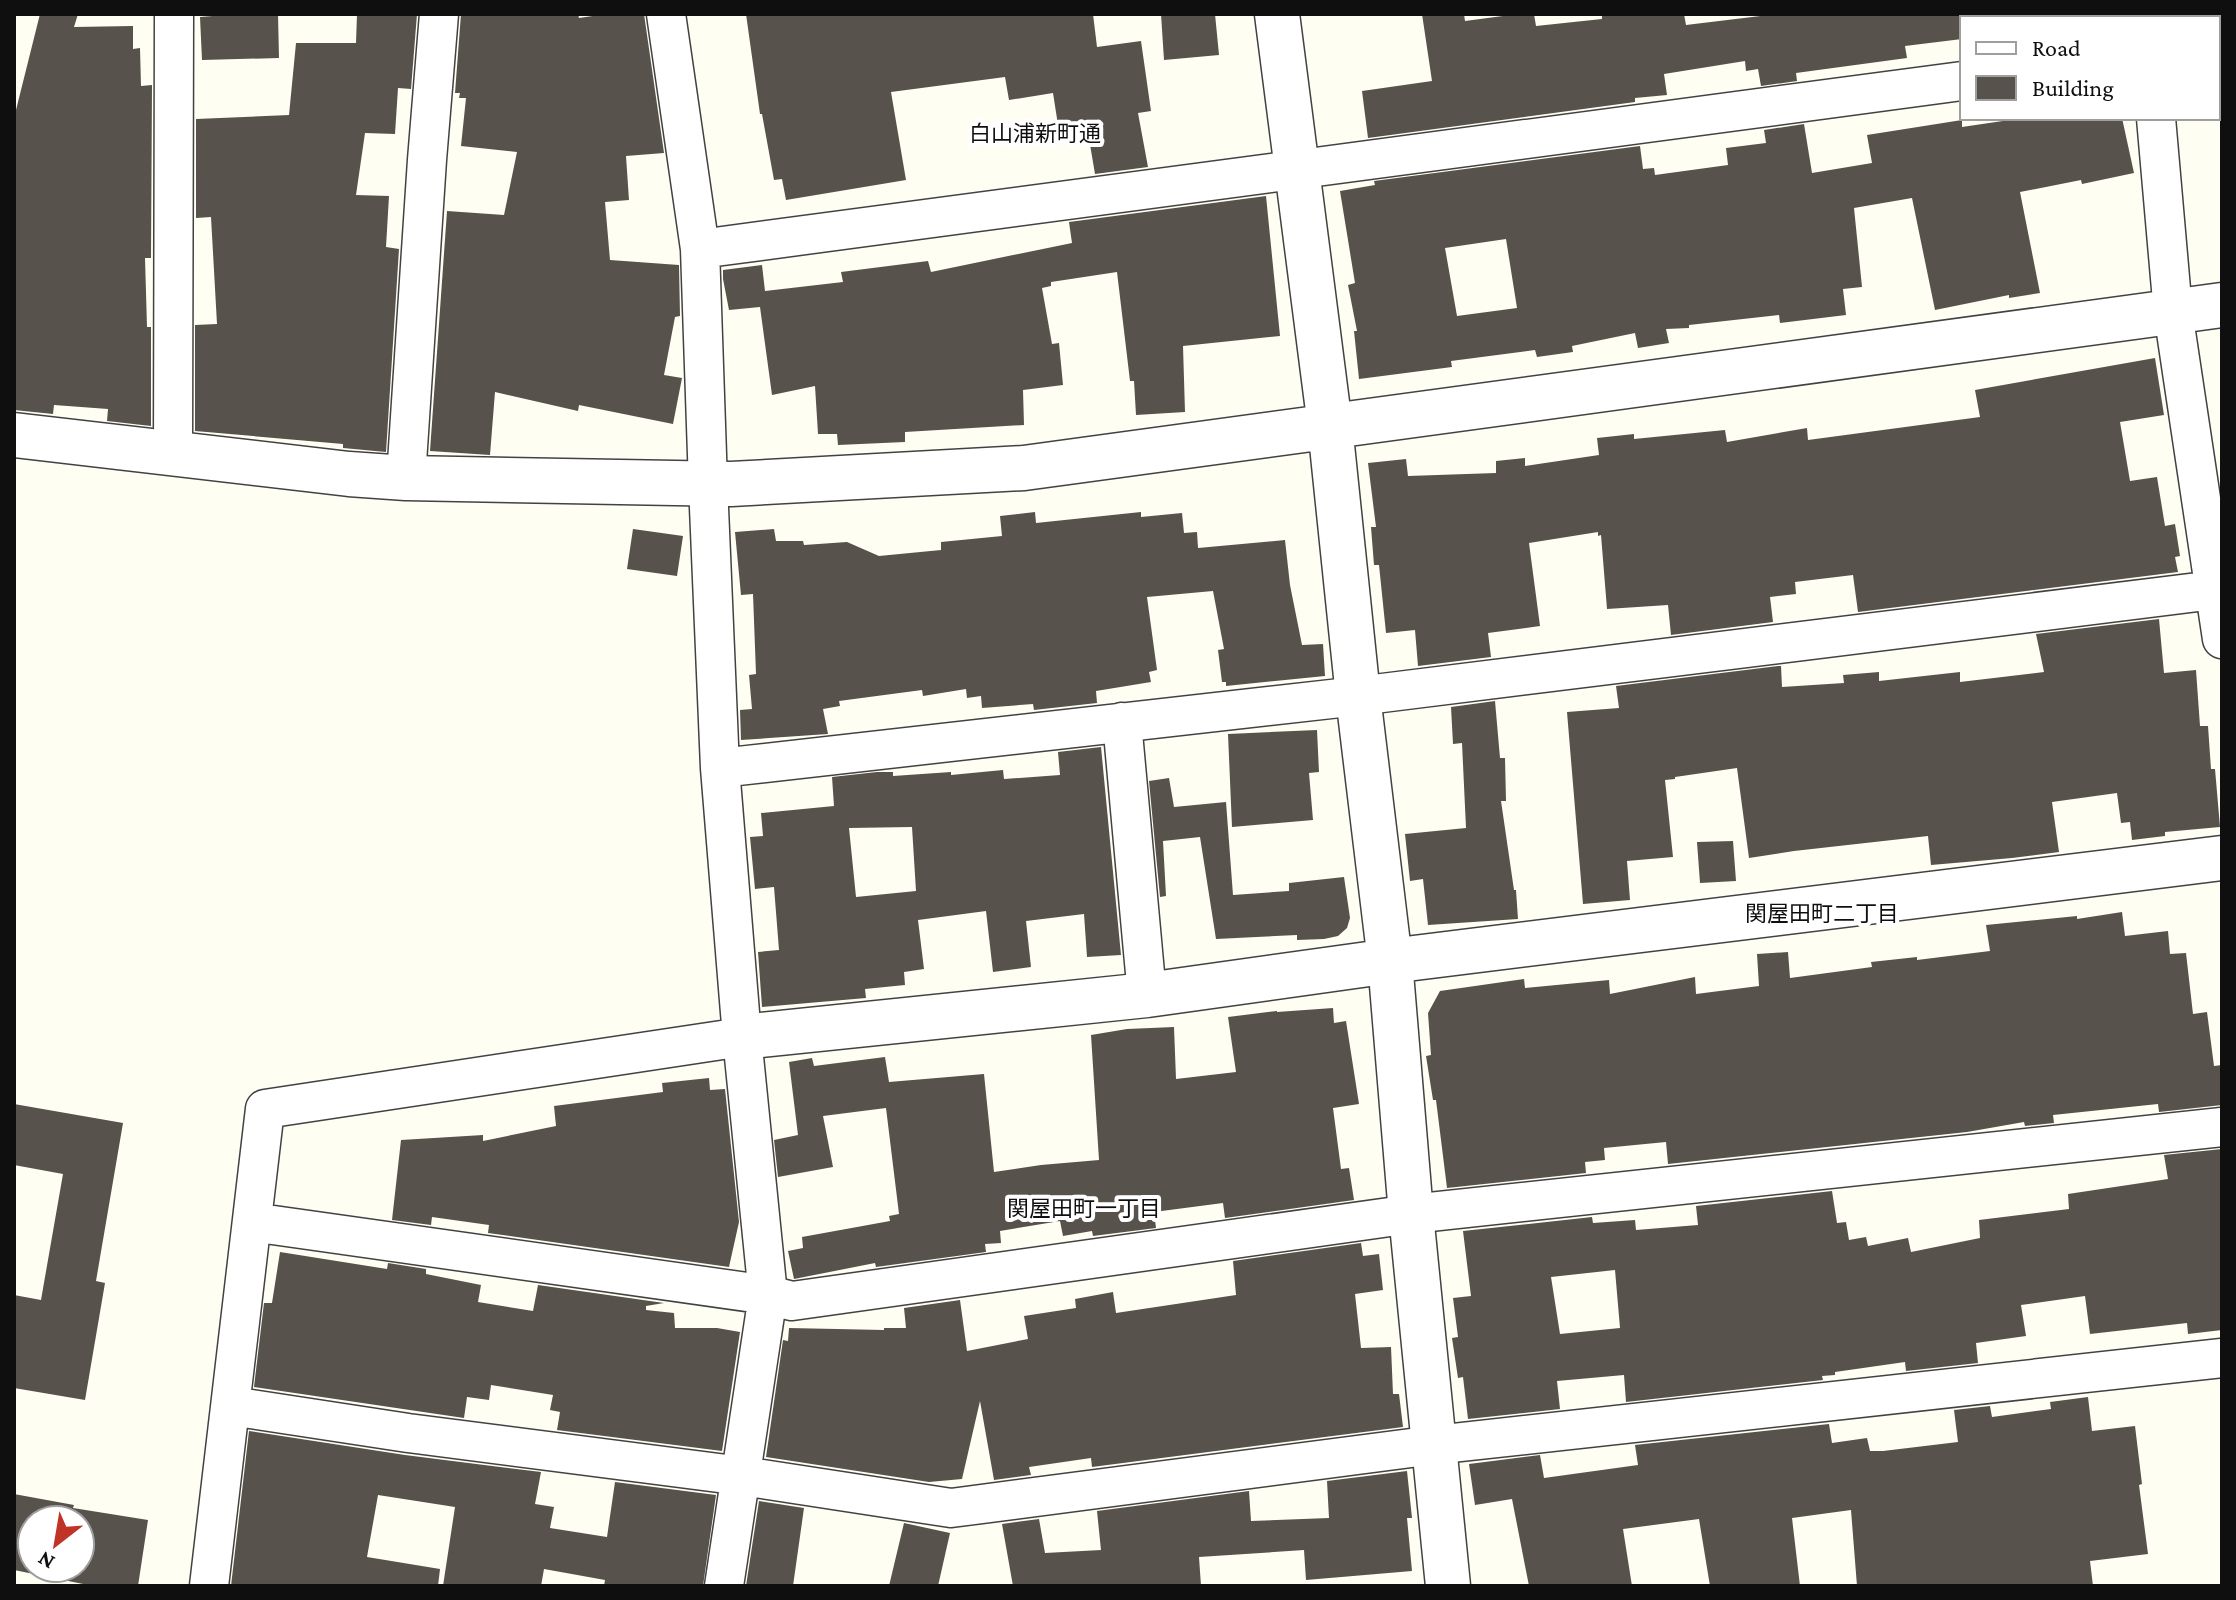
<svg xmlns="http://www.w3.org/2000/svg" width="2236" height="1600" font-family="'Crimson Pro','Noto Sans JP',serif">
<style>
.building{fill:#58524c;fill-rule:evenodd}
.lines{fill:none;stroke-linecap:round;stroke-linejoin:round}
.minor-casing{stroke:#424242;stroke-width:41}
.tertiary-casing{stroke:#424242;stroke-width:47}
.minor{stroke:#fff;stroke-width:38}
.tertiary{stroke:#fff;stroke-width:44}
.labels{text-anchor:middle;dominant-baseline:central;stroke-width:8;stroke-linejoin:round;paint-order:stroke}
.neighbourhood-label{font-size:22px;fill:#0f0f0f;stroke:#fff}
</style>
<rect width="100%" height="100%" fill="#fffef2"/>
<path class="building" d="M 40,14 L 78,14 L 74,27 L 133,26 L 133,49 L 140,48 L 141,86 L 152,85 L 151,258 L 145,258 L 147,327 L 151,327 L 151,426 L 107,421 L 108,409 L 54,405 L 53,414 L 14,410 L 14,118 Z
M 238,14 L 278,14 L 279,58 L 202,60 L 200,17 Z
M 357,14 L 417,14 L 411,89 L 398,88 L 395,134 L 365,133 L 356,195 L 389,196 L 386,247 L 399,249 L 386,452 L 343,448 L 343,444 L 195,431 L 195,325 L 217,324 L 211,217 L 196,218 L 196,119 L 289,115 L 296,43 L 356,43 Z
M 461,14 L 578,14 L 579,18 L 606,14 L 644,14 L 664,153 L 626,156 L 629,200 L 605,202 L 610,260 L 679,265 L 680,316 L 675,317 L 664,375 L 682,378 L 673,424 L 579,405 L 578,411 L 495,392 L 490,455 L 430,451 L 447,211 L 504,215 L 517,152 L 461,146 L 466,98 L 459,98 L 460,93 L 455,93 Z
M 746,14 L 1093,14 L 1097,47 L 1141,41 L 1151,111 L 1138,113 L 1148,167 L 1095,174 L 1086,121 L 1058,125 L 1053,93 L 1009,100 L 1005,77 L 891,92 L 906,180 L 786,200 L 782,179 L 774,180 L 762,114 L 760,114 Z
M 1161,14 L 1215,14 L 1219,55 L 1164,60 Z
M 1422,14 L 1464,14 L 1465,21 L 1518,14 L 1534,14 L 1536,26 L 1602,19 L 1602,14 L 1684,14 L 1686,25 L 1777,14 L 2004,14 L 2005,18 L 1962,18 L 1962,39 L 1905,46 L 1907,58 L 1796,73 L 1797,81 L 1761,86 L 1758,69 L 1746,71 L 1745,61 L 1664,74 L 1667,95 L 1635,98 L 1635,102 L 1368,138 L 1362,91 L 1432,81 Z
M 2023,118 L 2122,118 L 2134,173 L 2082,184 L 2081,180 L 2020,192 L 2040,293 L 2009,298 L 2009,295 L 1935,310 L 1912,198 L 1854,208 L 1862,287 L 1843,289 L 1846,315 L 1780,323 L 1779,315 L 1689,325 L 1689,328 L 1666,329 L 1669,343 L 1638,348 L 1635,333 L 1572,346 L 1573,352 L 1537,357 L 1535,350 L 1451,361 L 1452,367 L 1359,379 L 1354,331 L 1357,331 L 1348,285 L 1355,283 L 1340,191 L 1375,185 L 1374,181 L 1640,146 L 1643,169 L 1654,168 L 1655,175 L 1728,165 L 1726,148 L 1766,143 L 1764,130 L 1804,124 L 1812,173 L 1872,163 L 1867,135 L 1962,120 L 1962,127 ZM 1506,239 L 1517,308 L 1457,316 L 1445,248 Z
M 1266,196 L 1280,336 L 1183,346 L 1185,412 L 1136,415 L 1134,381 L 1130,381 L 1117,272 L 1051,282 L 1051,286 L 1042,288 L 1052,344 L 1059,343 L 1063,385 L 1023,390 L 1024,425 L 905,432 L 905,442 L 838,445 L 837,434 L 818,434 L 815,386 L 772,395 L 760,307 L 729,310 L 723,279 L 723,270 L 762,265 L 765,291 L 843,282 L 841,272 L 928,261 L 931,272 L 1072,243 L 1069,222 Z
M 2155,358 L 2164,415 L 2120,422 L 2130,481 L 2157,477 L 2165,526 L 2175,524 L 2180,556 L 2175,557 L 2178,572 L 1858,612 L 1853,575 L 1795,582 L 1796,594 L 1770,597 L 1773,622 L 1671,635 L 1668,605 L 1607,609 L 1601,535 L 1598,536 L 1598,532 L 1529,543 L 1540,626 L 1488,633 L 1491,657 L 1418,666 L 1415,630 L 1386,633 L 1379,565 L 1374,565 L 1371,527 L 1376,527 L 1368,463 L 1406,459 L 1408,476 L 1496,473 L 1496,461 L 1525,458 L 1525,466 L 1599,455 L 1597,438 L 1634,434 L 1634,439 L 1725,430 L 1727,442 L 1807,428 L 1808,440 L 1980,417 L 1975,390 Z
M 1035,512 L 1036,523 L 1141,512 L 1141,517 L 1182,513 L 1184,533 L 1197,532 L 1198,548 L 1285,540 L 1290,585 L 1302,645 L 1323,644 L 1325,676 L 1226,686 L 1226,682 L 1222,682 L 1218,650 L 1224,649 L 1213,591 L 1147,597 L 1157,670 L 1149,672 L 1151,682 L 1096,691 L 1097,703 L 1034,710 L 1033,704 L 982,708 L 981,696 L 967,698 L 966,689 L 923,696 L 922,690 L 839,701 L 840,706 L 823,709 L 828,734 L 741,740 L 740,710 L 752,709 L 749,675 L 756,674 L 753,594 L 741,595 L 735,532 L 774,529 L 776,541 L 803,541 L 804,545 L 847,542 L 879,556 L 941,550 L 941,542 L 1002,536 L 1000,516 Z
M 633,529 L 683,536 L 677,576 L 627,569 Z
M 2159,619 L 2164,673 L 2196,670 L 2200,726 L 2208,726 L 2211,769 L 2215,769 L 2220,827 L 2165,832 L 2165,836 L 2132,840 L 2130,822 L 2121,823 L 2117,793 L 2052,802 L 2059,852 L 2012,858 L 1931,865 L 1928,836 L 1794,851 L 1749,858 L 1737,768 L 1675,777 L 1675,779 L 1665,780 L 1673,857 L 1627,861 L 1630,900 L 1583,904 L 1567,712 L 1619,708 L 1616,686 L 1778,666 L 1781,666 L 1782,687 L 1844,683 L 1843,675 L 1879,672 L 1879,681 L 1960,672 L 1960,682 L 2044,672 L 2036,634 Z
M 1495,701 L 1500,758 L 1505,758 L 1506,801 L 1501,801 L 1514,890 L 1516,890 L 1518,919 L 1428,925 L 1423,879 L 1410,881 L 1405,834 L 1466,828 L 1462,743 L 1453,744 L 1451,707 Z
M 1317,730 L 1319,772 L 1309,773 L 1313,820 L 1232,827 L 1228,734 Z
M 1101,747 L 1121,955 L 1087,957 L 1084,914 L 1026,921 L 1031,967 L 993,972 L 986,911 L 918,920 L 924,969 L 904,972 L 905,985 L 865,989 L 866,998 L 762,1007 L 758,952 L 779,950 L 774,887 L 755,889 L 750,837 L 763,836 L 761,813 L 834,806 L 832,777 L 877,772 L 893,772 L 893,776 L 951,772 L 951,775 L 1003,770 L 1004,779 L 1060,775 L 1058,752 ZM 912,827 L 916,891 L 856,897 L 849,828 Z
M 1169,778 L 1174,807 L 1226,802 L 1233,895 L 1289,891 L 1289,883 L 1344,877 L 1350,918 L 1347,928 L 1338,936 L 1324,939 L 1297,940 L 1297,935 L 1216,939 L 1200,837 L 1163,841 L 1166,896 L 1160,897 L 1149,781 Z
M 1733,841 L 1736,881 L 1700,883 L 1697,842 Z
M 2122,912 L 2125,936 L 2168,931 L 2170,954 L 2186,953 L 2193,1014 L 2207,1012 L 2214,1066 L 2222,1065 L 2222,1105 L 2159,1112 L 2158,1104 L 2053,1115 L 2054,1123 L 2025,1126 L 2024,1122 L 1967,1132 L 1668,1164 L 1666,1142 L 1604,1148 L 1605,1160 L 1585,1162 L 1586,1173 L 1447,1188 L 1436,1100 L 1433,1100 L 1426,1056 L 1431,1055 L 1428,1013 L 1440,991 L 1524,979 L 1525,988 L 1609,980 L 1610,994 L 1695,977 L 1696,994 L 1759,986 L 1757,954 L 1788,952 L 1790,978 L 1872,967 L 1871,962 L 1917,957 L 1917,960 L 1990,951 L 1986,925 L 2077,916 L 2077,919 Z
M 1333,1008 L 1334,1023 L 1346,1021 L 1359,1104 L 1333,1108 L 1341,1169 L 1349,1168 L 1354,1200 L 1225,1218 L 1223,1203 L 1154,1212 L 1156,1228 L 1093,1236 L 1092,1231 L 1063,1236 L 1060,1221 L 1000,1231 L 1001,1243 L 985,1244 L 986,1252 L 876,1267 L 875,1263 L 794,1279 L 788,1251 L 803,1248 L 802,1237 L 890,1221 L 889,1216 L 899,1214 L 886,1108 L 823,1116 L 833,1167 L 778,1177 L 774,1140 L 798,1135 L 789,1062 L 812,1058 L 814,1066 L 885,1057 L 889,1082 L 984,1074 L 994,1172 L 1041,1165 L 1099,1160 L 1091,1035 L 1127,1029 L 1174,1027 L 1176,1079 L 1236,1072 L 1228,1017 L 1277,1011 L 1277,1012 Z
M 709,1078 L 710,1090 L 725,1089 L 739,1222 L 729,1267 L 488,1233 L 489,1225 L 432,1217 L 431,1225 L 392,1220 L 401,1140 L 483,1135 L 483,1141 L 556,1126 L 554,1106 L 663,1092 L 662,1083 Z
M 14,1104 L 123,1123 L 96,1281 L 105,1283 L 85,1400 L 14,1388 L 14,1295 L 41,1300 L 63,1174 L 14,1165 Z
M 2222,1149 L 2222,1330 L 2188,1334 L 2187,1323 L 2090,1334 L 2085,1296 L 2021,1305 L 2026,1336 L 1976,1343 L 1978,1363 L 1906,1371 L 1905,1362 L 1835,1372 L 1835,1375 L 1822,1376 L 1823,1380 L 1626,1402 L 1624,1375 L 1557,1381 L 1560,1409 L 1468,1419 L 1463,1377 L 1458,1378 L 1452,1338 L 1458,1337 L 1453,1298 L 1471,1296 L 1463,1231 L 1592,1217 L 1593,1223 L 1635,1220 L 1636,1230 L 1698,1225 L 1696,1206 L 1832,1191 L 1837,1223 L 1846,1222 L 1849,1240 L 1866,1237 L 1868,1246 L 1908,1238 L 1911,1252 L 1980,1238 L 1979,1220 L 2069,1209 L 2068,1194 L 2168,1179 L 2164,1155 ZM 1615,1270 L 1620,1328 L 1560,1334 L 1551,1277 Z
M 1361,1243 L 1363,1256 L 1379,1254 L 1383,1290 L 1355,1294 L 1361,1348 L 1391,1347 L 1393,1394 L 1399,1394 L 1403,1427 L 1092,1467 L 1091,1458 L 1029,1467 L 1031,1475 L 994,1480 L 980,1401 L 962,1479 L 929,1482 L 766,1457 L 783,1340 L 788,1341 L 789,1328 L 884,1330 L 884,1328 L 906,1328 L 904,1308 L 960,1300 L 967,1351 L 1028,1339 L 1024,1316 L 1076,1308 L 1075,1299 L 1113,1292 L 1116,1313 L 1236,1295 L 1233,1261 Z
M 280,1252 L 387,1269 L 388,1263 L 426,1269 L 426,1274 L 481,1285 L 478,1302 L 533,1311 L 538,1285 L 664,1303 L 646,1306 L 646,1310 L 674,1313 L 675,1328 L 717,1328 L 740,1332 L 722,1451 L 557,1430 L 560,1412 L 550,1410 L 553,1395 L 491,1385 L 489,1400 L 467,1397 L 464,1418 L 254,1387 L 264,1303 L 272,1303 Z
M 2088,1397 L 2092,1431 L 2135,1426 L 2142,1484 L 2139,1485 L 2148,1554 L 2090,1561 L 2093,1586 L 1857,1586 L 1851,1510 L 1792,1518 L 1800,1586 L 1710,1586 L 1699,1519 L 1623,1529 L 1632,1586 L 1529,1586 L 1512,1499 L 1475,1505 L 1469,1464 L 1540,1455 L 1544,1478 L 1638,1465 L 1635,1445 L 1829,1424 L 1832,1443 L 1867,1438 L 1870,1451 L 1883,1451 L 1958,1442 L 1954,1410 L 1990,1406 L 1992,1417 L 2051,1409 L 2050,1402 Z
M 249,1431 L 405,1455 L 541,1472 L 535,1504 L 554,1507 L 550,1528 L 607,1537 L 615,1482 L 716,1495 L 703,1586 L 604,1586 L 605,1580 L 544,1569 L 541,1586 L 443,1586 L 455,1507 L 378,1495 L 367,1557 L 440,1569 L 438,1586 L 231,1586 Z
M 1407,1471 L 1412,1518 L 1407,1518 L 1412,1571 L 1306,1580 L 1304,1550 L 1199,1557 L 1201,1586 L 1013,1586 L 1002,1524 L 1039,1519 L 1045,1553 L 1101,1550 L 1097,1511 L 1249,1491 L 1251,1521 L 1329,1518 L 1327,1481 Z
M 14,1494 L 74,1505 L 73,1508 L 148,1520 L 138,1586 L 93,1586 L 14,1570 ZM 32,1520 L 80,1520 L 80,1568 L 32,1568 Z
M 759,1501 L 804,1508 L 793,1586 L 746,1586 Z
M 904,1523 L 950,1533 L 938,1586 L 889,1586 Z"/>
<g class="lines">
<g class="minor-casing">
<path id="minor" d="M 666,14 L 700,249 L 708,484 L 720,768
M 2144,14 L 2145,18
M 2218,41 L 2222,40
M 2156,118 L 2173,312 L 2222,639
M 700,249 L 1962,81
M 173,454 L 174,14
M 406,478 L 427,160 L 439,14
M 1122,722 L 1147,995
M 252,1222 L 768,1295 L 792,1301 L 1411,1214 L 2222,1127
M 231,1406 L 408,1433 L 742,1476 L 951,1508 L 1434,1445 L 2222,1358
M 209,1586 L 265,1109 L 742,1037
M 724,1586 L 768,1295 L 742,1037 L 720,768 L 1358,696 L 2222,589"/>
</g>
<g class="tertiary-casing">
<path id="tertiary" d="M 1277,14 L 1330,426 L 1358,696 L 1390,961 L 1411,1214 L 1448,1586
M 14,435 L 349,474 L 406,478 L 731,484 L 1024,468 L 2222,305
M 742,1037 L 1147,995 L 1390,961 L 2222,858"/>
</g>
<use href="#minor" class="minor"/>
<use href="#tertiary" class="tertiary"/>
</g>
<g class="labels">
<g class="neighbourhood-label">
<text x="1035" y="133">白山浦新町通</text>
<text x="1822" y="913">関屋田町二丁目</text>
<text x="1084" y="1208">関屋田町一丁目</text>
</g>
</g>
<rect width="2236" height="1600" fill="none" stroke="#0f0f0f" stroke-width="32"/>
<rect x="1960" y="16" width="260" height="104" fill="#ffffff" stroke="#9f9f9f" stroke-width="2"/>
<rect x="1976" y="42" width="40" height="12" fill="#ffffff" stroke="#9f9f9f" stroke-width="2"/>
<text x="2032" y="56" font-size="24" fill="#0f0f0f">Road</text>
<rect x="1976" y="76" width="40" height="24" fill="#58524c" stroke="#9f9f9f" stroke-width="2"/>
<text x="2032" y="96" font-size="24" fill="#0f0f0f">Building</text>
<g transform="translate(56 1544) rotate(211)"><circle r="38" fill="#ffffff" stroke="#9f9f9f" stroke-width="2"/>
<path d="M0-6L14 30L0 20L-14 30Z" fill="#c03327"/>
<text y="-12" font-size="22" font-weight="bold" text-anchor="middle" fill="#0f0f0f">N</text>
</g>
</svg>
